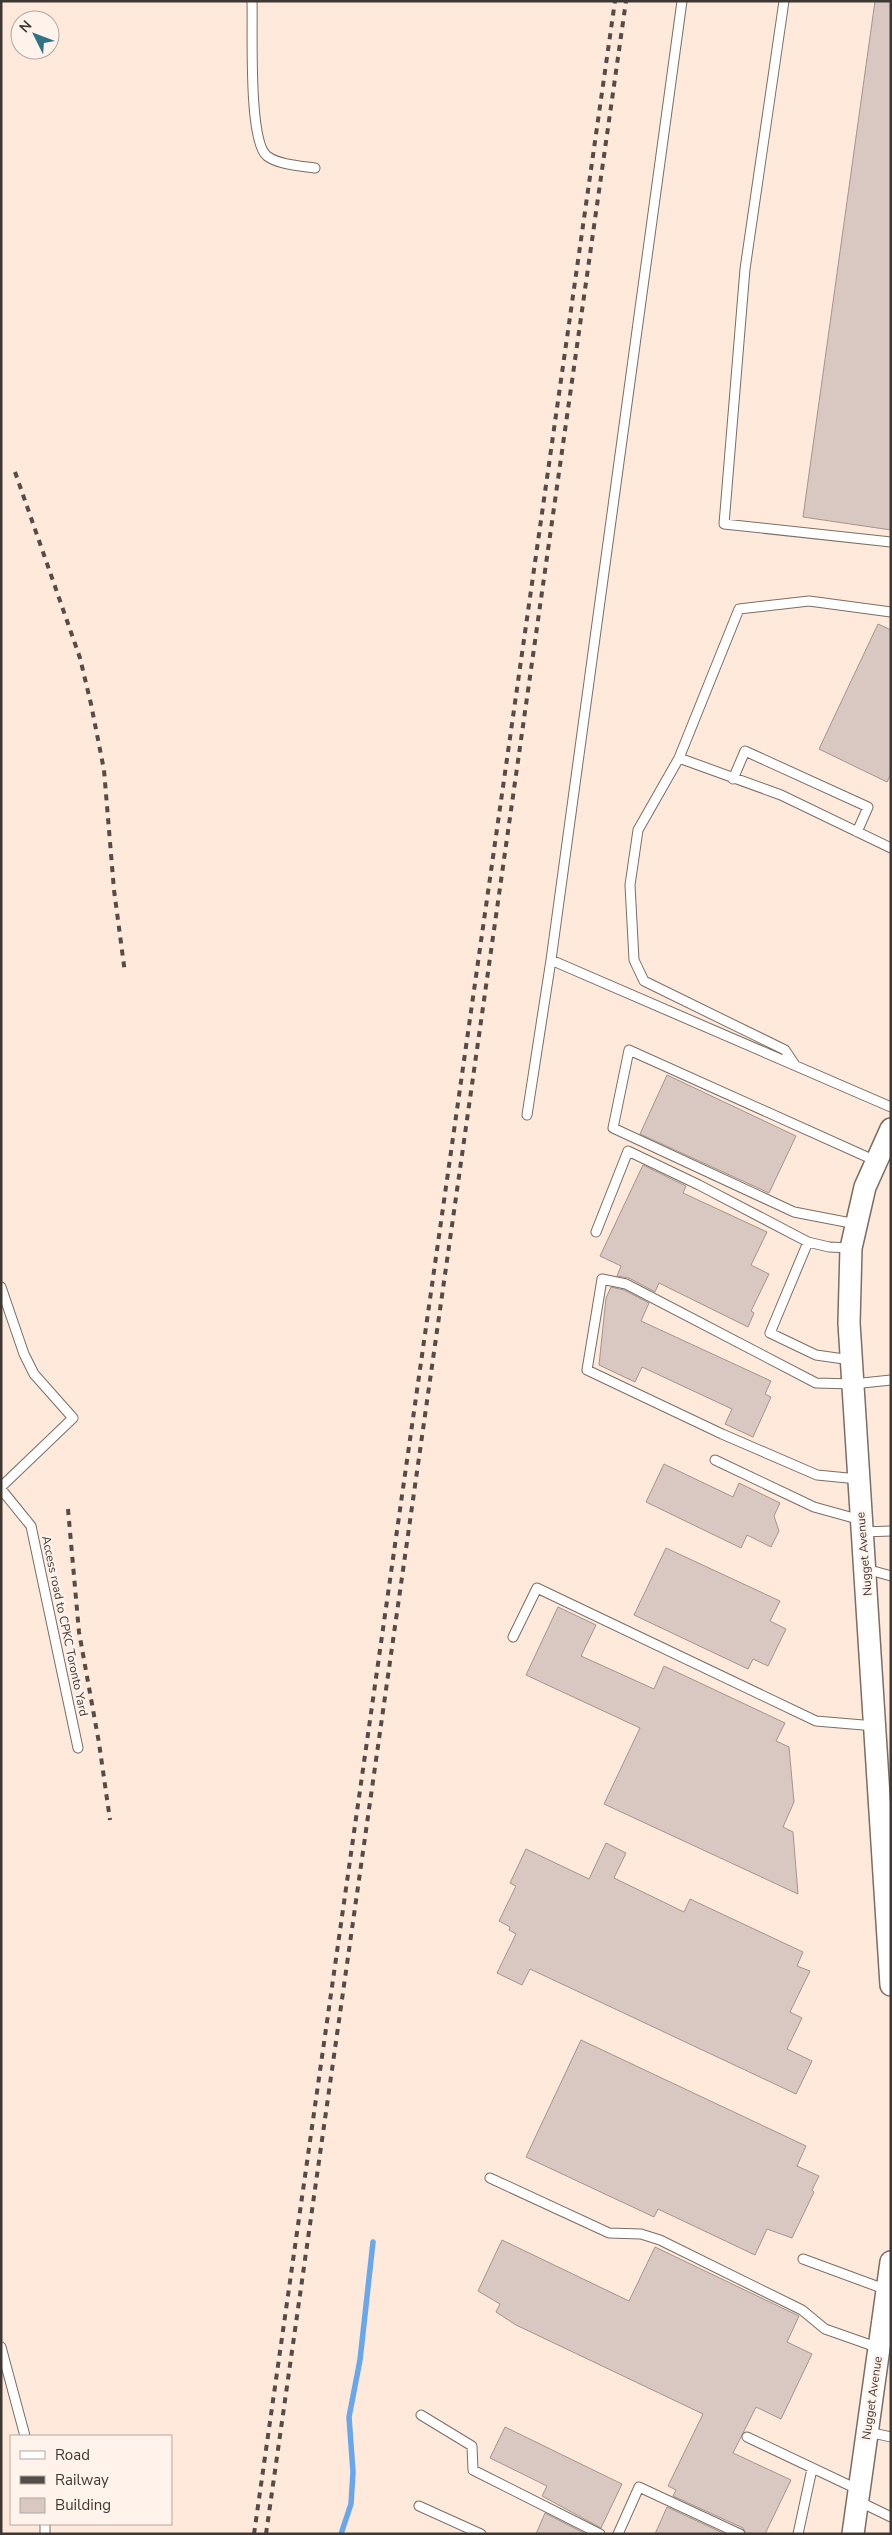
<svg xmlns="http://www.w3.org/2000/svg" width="892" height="2535" font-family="'Nunito Sans',sans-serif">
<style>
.built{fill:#ffe9da;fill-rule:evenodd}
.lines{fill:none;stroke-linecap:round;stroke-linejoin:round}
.stream{stroke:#69a7ec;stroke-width:5.5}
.building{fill:#d9c8c1;stroke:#a4948e}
.service-casing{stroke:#7a6e65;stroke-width:11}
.tertiary-casing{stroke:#7a6e65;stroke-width:24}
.service{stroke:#fff;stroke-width:9}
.tertiary{stroke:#fff;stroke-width:21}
.rail{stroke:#534c48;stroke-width:4;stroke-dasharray:6 6;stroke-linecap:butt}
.labels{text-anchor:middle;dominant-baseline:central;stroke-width:4.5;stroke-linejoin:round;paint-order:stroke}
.street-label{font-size:12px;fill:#3e3834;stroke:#fff3eb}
</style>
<rect width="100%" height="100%" fill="#fff3eb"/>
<path class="built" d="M 1,1 L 891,1 L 891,2534 L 1,2534 ZM 20,20 L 50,20 L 50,50 L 20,50 ZM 11,2436 L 171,2436 L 171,2524 L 11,2524 Z"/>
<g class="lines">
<path class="stream" d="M 341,2534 L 351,2504 L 353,2472 L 349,2417 L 360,2360 L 373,2242"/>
</g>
<path class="building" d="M 875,1 L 891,1 L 891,530 L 803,517 Z
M 878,624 L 891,630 L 891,774 L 887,782 L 819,749 Z
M 667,1075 L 796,1136 L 769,1193 L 640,1134 Z
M 643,1165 L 686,1186 L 683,1193 L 767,1232 L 751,1265 L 769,1274 L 751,1311 L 754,1313 L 748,1327 L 659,1283 L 655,1292 L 629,1278 L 617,1276 L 621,1266 L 600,1256 Z
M 611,1287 L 624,1290 L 649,1303 L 641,1321 L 771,1381 L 765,1394 L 771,1397 L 753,1437 L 725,1424 L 732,1409 L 642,1367 L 635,1382 L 599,1365 L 606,1298 Z
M 664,1464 L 733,1497 L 739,1483 L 780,1503 L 774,1516 L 779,1531 L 771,1547 L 747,1535 L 741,1548 L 646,1502 Z
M 666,1548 L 780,1601 L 770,1621 L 786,1629 L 768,1666 L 753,1659 L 748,1669 L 634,1615 Z
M 558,1607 L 596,1625 L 581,1656 L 654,1689 L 664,1666 L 785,1723 L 776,1741 L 789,1747 L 794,1802 L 783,1827 L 793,1832 L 798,1894 L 604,1804 L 640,1728 L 526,1675 Z
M 606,1843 L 626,1853 L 614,1878 L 684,1912 L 690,1899 L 803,1952 L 797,1966 L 810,1971 L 790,2012 L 802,2018 L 787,2049 L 812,2061 L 796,2094 L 530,1969 L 522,1985 L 497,1973 L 516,1934 L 509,1930 L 510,1927 L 499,1921 L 516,1886 L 510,1883 L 526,1849 L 589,1879 Z
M 581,2040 L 806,2146 L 797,2166 L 819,2176 L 812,2190 L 814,2192 L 792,2238 L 767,2229 L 755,2255 L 658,2209 L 654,2217 L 526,2157 Z
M 502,2240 L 629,2301 L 655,2247 L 799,2316 L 787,2342 L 812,2354 L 781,2419 L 756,2407 L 733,2453 L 791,2480 L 765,2534 L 746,2534 L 743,2528 L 673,2496 L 676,2490 L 668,2486 L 703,2414 L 516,2325 L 496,2312 L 500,2304 L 478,2291 Z
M 505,2427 L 622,2484 L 601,2528 L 542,2496 L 547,2486 L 490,2458 Z
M 667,2507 L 725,2534 L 655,2534 Z
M 545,2513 L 586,2534 L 536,2534 Z"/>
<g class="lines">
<g class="service-casing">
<path id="service" d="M 252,1 C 253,29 248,141 267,156 C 279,165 301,166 315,168
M 784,1 L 745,269 L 724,524 L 891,542
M 891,612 L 809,601 L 739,609 L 679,758 L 781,795 L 891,848
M 679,758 L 638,830 L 630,885 L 634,960 L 644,981 L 785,1050 L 795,1065
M 733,779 L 745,751 L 868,807 L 857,832
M 551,960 L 891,1107
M 527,1115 L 551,960 L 682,1
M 856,1224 L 794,1212 L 613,1128 L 629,1050 L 876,1161
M 596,1232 L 628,1151 L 699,1185 L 808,1242
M 851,1248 L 829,1247 L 808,1242 L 770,1333 L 816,1355 L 851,1360
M 1,1287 L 24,1354 L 34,1374 L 73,1418 L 1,1487
M 715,1460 L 814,1507 L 861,1520
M 858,1479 L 817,1475 L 722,1434 L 587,1370 L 602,1279 L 626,1284 L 816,1383 L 853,1384 L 891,1380
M 1,1489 L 31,1526 L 78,1748
M 862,1532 L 891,1531
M 866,1569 L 891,1576
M 513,1637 L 537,1588 L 816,1721 L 875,1726
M 490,2178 L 609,2233 L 641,2234 L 660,2240 L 802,2310 L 825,2329 L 879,2348
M 803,2259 L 887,2290
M 1,2347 L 25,2436
M 421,2415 L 472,2446 L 473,2470 L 600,2534
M 868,2432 L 891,2437
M 747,2437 L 859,2490
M 858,2501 L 891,2517
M 419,2506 L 481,2534
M 45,2524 L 45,2534
M 618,2534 L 639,2487 L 740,2534
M 798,2534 L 812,2469"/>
</g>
<g class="tertiary-casing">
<path id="tertiary" d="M 891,1129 L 865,1187 L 851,1248 L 849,1323 L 891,1985
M 853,2534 L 891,2262"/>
</g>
<use href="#service" class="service"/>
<use href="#tertiary" class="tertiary"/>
<path class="rail" d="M 15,472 L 80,658 L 91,704 L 104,770 L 114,890 L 125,973
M 68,1509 L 79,1632 L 99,1743 L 110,1820
M 254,2534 L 615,1
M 266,2534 L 626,1"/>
</g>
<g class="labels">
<g class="street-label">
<text transform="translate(864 1554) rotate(-95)">Nugget Avenue</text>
<text transform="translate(65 1626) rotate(78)">Access road to CPKC Toronto Yard</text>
<text transform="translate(872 2398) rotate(-82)">Nugget Avenue</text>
</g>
</g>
<rect width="892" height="2535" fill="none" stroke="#3e3834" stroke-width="5"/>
<rect x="10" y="2435" width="162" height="90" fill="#fff3eb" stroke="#b2a8a2"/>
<rect x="20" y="2451" width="25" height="8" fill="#ffffff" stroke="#b2a8a2"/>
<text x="55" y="2460" font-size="15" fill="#3e3834">Road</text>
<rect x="20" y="2476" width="25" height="8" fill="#534c48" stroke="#b2a8a2"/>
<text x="55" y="2485" font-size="15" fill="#3e3834">Railway</text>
<rect x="20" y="2498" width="25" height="15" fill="#d9c8c1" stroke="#b2a8a2"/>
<text x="55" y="2510" font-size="15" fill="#3e3834">Building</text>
<g transform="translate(35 35) rotate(312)"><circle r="24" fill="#fff3eb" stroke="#b2a8a2"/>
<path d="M0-4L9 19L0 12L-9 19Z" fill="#327286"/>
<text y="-8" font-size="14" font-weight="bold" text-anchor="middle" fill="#3e3834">N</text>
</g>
</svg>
